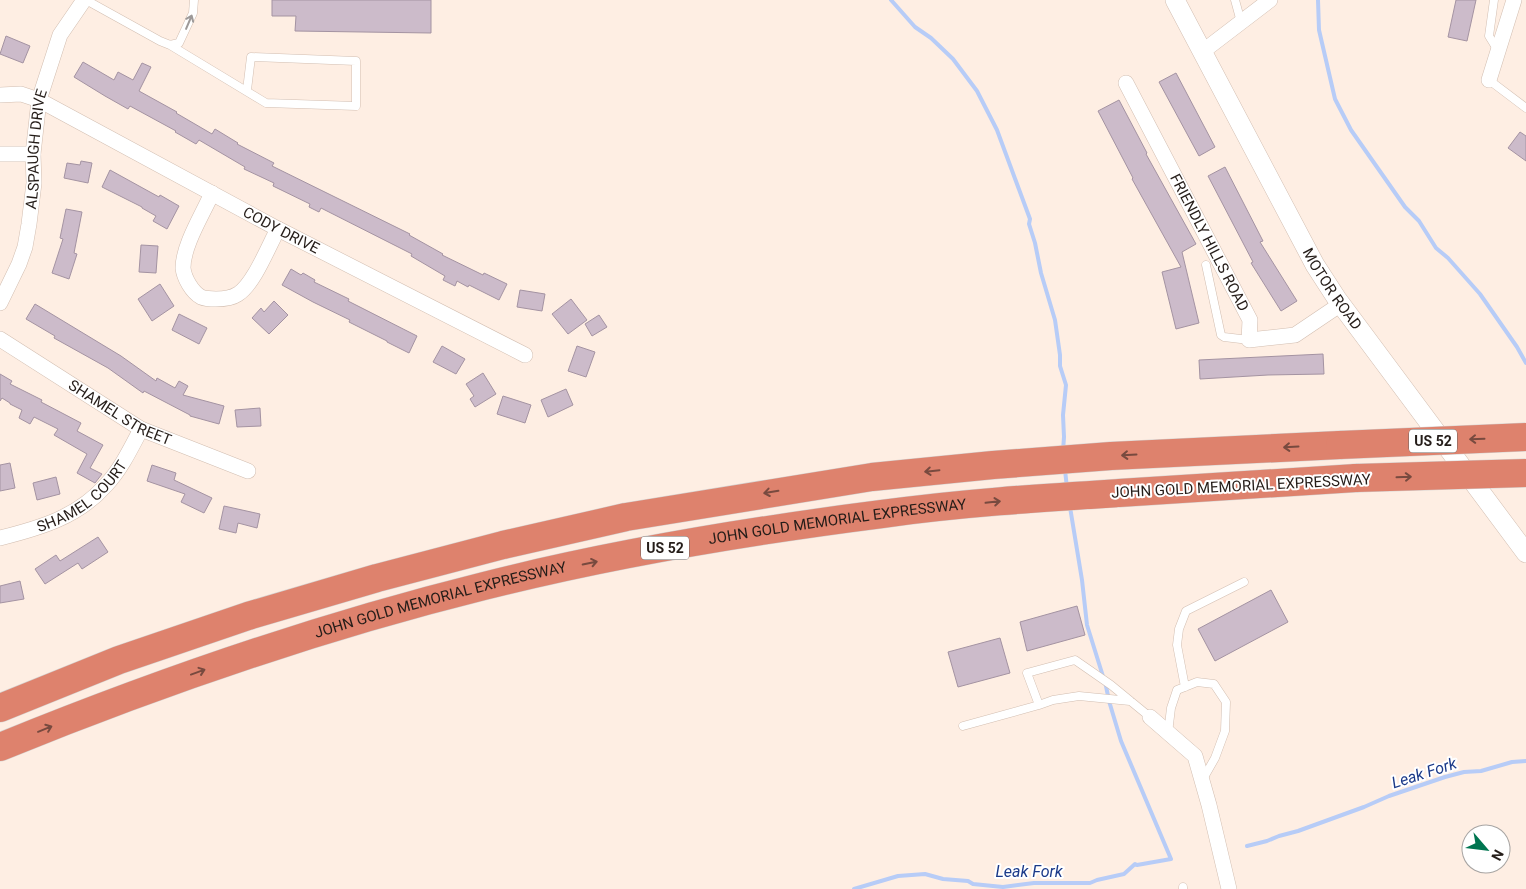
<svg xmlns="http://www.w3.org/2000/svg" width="1526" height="889" font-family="Roboto,sans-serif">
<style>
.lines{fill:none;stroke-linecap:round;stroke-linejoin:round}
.stream{stroke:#b7ccf7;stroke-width:4}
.building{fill:#ccbbca;stroke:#a493a2}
.service-casing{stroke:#d2beb1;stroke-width:9}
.minor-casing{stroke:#d2beb1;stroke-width:16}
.tertiary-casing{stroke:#d2beb1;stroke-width:20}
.motorway-casing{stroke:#d3d2d1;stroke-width:29}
.service{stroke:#fff;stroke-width:8}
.minor{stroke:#fff;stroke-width:15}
.tertiary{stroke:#fff;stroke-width:19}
.motorway{stroke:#de826d;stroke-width:28}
.motorway-bridge-casing{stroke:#d3d2d1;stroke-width:29;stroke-linecap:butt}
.motorway-bridge{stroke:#de826d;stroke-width:28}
.oneway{stroke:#9d9998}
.oneway2{stroke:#784a3f}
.labels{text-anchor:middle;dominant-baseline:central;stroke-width:4;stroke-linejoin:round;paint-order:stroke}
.shield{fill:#fff;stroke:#66615e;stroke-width:1}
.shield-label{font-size:14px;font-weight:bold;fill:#251d19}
.street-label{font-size:15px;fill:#251d19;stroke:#fff}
.water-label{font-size:16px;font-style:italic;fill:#1b3a89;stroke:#fff}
</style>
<rect width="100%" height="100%" fill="#feeee3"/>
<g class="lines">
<path class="stream" d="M 891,0 L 915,27 L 931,38 L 953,59 L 977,91 L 997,130 L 1030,219 L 1029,224 L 1035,243 L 1041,273 L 1055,320 L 1060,355 L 1060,366 L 1066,385 L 1063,415 L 1064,437 L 1063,451
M 1318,0 L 1319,30 L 1335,99 L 1351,130 L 1405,207 L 1419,221 L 1436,248 L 1448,258 L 1480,294 L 1517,347 L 1526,363
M 1065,470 L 1067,488
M 1247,846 L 1267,841 L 1279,836 L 1298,831 L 1364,807 L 1389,796 L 1445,777 L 1464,772 L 1481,771 L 1512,762 L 1526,761
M 854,889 L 898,876 L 925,874 L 943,879 L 968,881 L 973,884 L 1003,887 L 1034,883 L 1090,883 L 1097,880 L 1124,874 L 1135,864 L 1137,865 L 1171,859 L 1121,741 L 1109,701 L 1106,686 L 1087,625 L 1082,580 L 1070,507"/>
</g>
<path class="building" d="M 272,0 L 431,0 L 431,33 L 295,31 L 296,16 L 272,16 Z
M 1456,0 L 1476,0 L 1467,41 L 1448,37 Z
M 6,36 L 30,46 L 23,63 L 0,54 Z
M 83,62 L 114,80 L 118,72 L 133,80 L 142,63 L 151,67 L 139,91 L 177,112 L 176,113 L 212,134 L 215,129 L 238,143 L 237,144 L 274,163 L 272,166 L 410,234 L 409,235 L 443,254 L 442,255 L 483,275 L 484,273 L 507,284 L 499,300 L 469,285 L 468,287 L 457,281 L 455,286 L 443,280 L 445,276 L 411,256 L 412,254 L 321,208 L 319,212 L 309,207 L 310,204 L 273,186 L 274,183 L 244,169 L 245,167 L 199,140 L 196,144 L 175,132 L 176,131 L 130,106 L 128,109 L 105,96 L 74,77 Z
M 1176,73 L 1215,147 L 1199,156 L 1159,82 Z
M 1119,100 L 1147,153 L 1146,154 L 1196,244 L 1182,252 L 1199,323 L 1176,329 L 1162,272 L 1181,267 L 1132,179 L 1133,178 L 1098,111 Z
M 1520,132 L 1526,136 L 1526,161 L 1508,148 Z
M 81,161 L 92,163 L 88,183 L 64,178 L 67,163 L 80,165 Z
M 1225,167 L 1263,241 L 1260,242 L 1297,301 L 1281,311 L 1251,263 L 1253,262 L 1208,176 Z
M 110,170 L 159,197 L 160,195 L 179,206 L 167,229 L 153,221 L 156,216 L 142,208 L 142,207 L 102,187 Z
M 66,209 L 82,212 L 74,253 L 77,254 L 69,279 L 52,273 L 63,239 L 60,238 Z
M 141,245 L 158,246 L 156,273 L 139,272 Z
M 291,269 L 301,275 L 303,273 L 315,280 L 314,282 L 349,299 L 348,301 L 417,336 L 409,353 L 387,342 L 387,341 L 349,322 L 350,320 L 313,302 L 282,285 Z
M 160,284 L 174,306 L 152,321 L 138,299 Z
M 520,290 L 545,294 L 542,311 L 517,307 Z
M 571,299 L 587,320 L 568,334 L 552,314 Z
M 274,301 L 288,315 L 269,334 L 252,318 L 261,308 L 264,312 Z
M 35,304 L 121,356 L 156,381 L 157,378 L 175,388 L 179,381 L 188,386 L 183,395 L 224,406 L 219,424 L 190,416 L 190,415 L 144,391 L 143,393 L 108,368 L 54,338 L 55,336 L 26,319 Z
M 179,314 L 207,328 L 199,344 L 172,330 Z
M 599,315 L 607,327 L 592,336 L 585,324 Z
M 442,346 L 465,359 L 456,374 L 433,362 Z
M 577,346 L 595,352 L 586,377 L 568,371 Z
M 1323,354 L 1324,374 L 1268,375 L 1200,379 L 1199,360 Z
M 483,373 L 496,394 L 475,407 L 470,399 L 474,396 L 466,384 Z
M 0,374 L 12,381 L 10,384 L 42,400 L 41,402 L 81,423 L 77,431 L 103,445 L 90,468 L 102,474 L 95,483 L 77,473 L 87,454 L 54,435 L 58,429 L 34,417 L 30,424 L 19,418 L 22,410 L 10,404 L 10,403 L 2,398 L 0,401 Z
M 566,389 L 573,405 L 548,417 L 541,400 Z
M 503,396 L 531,405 L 525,423 L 497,414 Z
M 260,408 L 261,426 L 237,427 L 235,410 Z
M 10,463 L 15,488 L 0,491 L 0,465 Z
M 152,465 L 176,473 L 174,480 L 212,498 L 204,513 L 181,502 L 185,494 L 147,481 Z
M 56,477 L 60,494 L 37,500 L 33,483 Z
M 224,506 L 260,514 L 257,528 L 238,523 L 236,533 L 219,529 Z
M 98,537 L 108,552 L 82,569 L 78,563 L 45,584 L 35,569 L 56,555 L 60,561 Z
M 20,581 L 24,599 L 0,603 L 0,586 Z
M 1271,590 L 1288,622 L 1215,661 L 1198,629 Z
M 1077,606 L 1085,635 L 1027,651 L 1020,622 Z
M 1000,638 L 1010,673 L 958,687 L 948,652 Z"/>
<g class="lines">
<g class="service-casing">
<path id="service" d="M 86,0 L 160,41 L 170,45 L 179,43 L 193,13 L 194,0
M 1235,0 L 1241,22
M 1494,0 L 1489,36 L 1497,49
M 170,45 L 266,103 L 356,106 L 356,61 L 251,57 L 247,90
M 1489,80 L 1526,108
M 1206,265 L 1221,335 L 1224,337 L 1249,340
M 1185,687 L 1177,645 L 1179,629 L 1186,611 L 1244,582
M 1130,701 L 1079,696 L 1053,700 L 1039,705 L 1027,673 L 1075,660 L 1111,685 L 1150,717
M 963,726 L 1039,705
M 1168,733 L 1171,708 L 1177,690 L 1197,682 L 1214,684 L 1226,702 L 1225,731 L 1215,758 L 1203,779
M 1183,887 L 1183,889"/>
</g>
<g class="minor-casing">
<g id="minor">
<path d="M 1202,52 L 1270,0"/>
<path d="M 1489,80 L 1514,0"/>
<path id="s1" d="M 1126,83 L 1250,320 L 1249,340 L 1295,335 L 1341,304"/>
<path id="s2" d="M 0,95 L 21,94 L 39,100 L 278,229 L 525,355"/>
<path d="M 0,154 L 33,154"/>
<path d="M 212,193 C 203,214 183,245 183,268 C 184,278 192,292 201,297 C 206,299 211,299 216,299 C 224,299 232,298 238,294 C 254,284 269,245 278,229"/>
<path id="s3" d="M 0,303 L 19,264 L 25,247 L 29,224 L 34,183 L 33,154 L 39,100 L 60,35 L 84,0"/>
<path id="s4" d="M 0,339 L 141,429 L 248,471"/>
<path id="s5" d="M 0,538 C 40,528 78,517 106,485 C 121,469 131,448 141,429"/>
<path d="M 1150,717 L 1195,756 L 1209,805 L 1229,889"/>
</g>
</g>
<g class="tertiary-casing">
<g id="tertiary">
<path id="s6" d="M 1175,0 L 1315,265 L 1337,299 L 1526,553"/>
</g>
</g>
<g class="motorway-casing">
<g id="motorway">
<path d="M 0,708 L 119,660 L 248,616 L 377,578 L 503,545 L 626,517 L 872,477 L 993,465 L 1111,456 L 1340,445"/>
<path id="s7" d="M 0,747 C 157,683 319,627 484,586 C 614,553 748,531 882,514 C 960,503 1040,498 1119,493 C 1198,488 1277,483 1356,478"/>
</g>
</g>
<use href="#service" class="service"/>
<use href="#minor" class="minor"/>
<use href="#tertiary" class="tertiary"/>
<use href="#motorway" class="motorway"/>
<g class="motorway-bridge-casing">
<path id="motorway-bridge" d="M 1340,445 L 1526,437
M 1356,478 L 1526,473"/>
</g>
<use href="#motorway-bridge" class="motorway-bridge"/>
</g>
<defs><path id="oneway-shaft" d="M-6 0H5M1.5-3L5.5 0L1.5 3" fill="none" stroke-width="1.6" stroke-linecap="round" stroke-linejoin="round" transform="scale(1.25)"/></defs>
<use class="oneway" href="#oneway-shaft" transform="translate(189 22) rotate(-67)"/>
<g class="oneway2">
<use href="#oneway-shaft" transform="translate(1477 439) rotate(178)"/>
<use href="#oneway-shaft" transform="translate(1291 447) rotate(177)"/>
<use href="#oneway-shaft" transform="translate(1129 455) rotate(177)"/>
<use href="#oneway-shaft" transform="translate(932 471) rotate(174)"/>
<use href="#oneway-shaft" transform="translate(1404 477) rotate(-2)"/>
<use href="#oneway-shaft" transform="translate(771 492) rotate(171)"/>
<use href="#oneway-shaft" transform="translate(993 502) rotate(-6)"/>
<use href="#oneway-shaft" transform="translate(590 563) rotate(-12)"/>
<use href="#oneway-shaft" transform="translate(198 672) rotate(-20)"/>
<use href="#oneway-shaft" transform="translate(45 729) rotate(-22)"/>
</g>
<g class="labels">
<g class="shield">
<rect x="1409" y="429.5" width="48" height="23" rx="4"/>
<rect x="641" y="536.5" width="48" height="23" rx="4"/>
</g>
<g class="shield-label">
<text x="1433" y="441">US 52</text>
<text x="665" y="548">US 52</text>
</g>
<g class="street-label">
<text stroke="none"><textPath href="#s3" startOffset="160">ALSPAUGH DRIVE</textPath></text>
<text stroke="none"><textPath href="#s2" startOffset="315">CODY DRIVE</textPath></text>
<text stroke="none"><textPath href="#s1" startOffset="180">FRIENDLY HILLS ROAD</textPath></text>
<text stroke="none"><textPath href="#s6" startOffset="329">MOTOR ROAD</textPath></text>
<text stroke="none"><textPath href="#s4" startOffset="141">SHAMEL STREET</textPath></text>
<text transform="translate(1241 486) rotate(-3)">JOHN GOLD MEMORIAL EXPRESSWAY</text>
<text stroke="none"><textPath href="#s5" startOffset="94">SHAMEL COURT</textPath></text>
<text stroke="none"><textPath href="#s7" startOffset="870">JOHN GOLD MEMORIAL EXPRESSWAY</textPath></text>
<text stroke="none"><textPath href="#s7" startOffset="465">JOHN GOLD MEMORIAL EXPRESSWAY</textPath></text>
</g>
<g class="water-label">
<text transform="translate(1424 773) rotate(-18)">Leak Fork</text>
<text x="1029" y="871">Leak Fork</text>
</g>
</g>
<g transform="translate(1486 849) rotate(118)"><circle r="24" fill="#ffffff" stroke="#a8a5a3"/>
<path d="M0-4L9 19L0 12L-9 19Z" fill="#007550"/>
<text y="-8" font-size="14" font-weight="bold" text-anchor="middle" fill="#251d19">N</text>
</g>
</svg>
